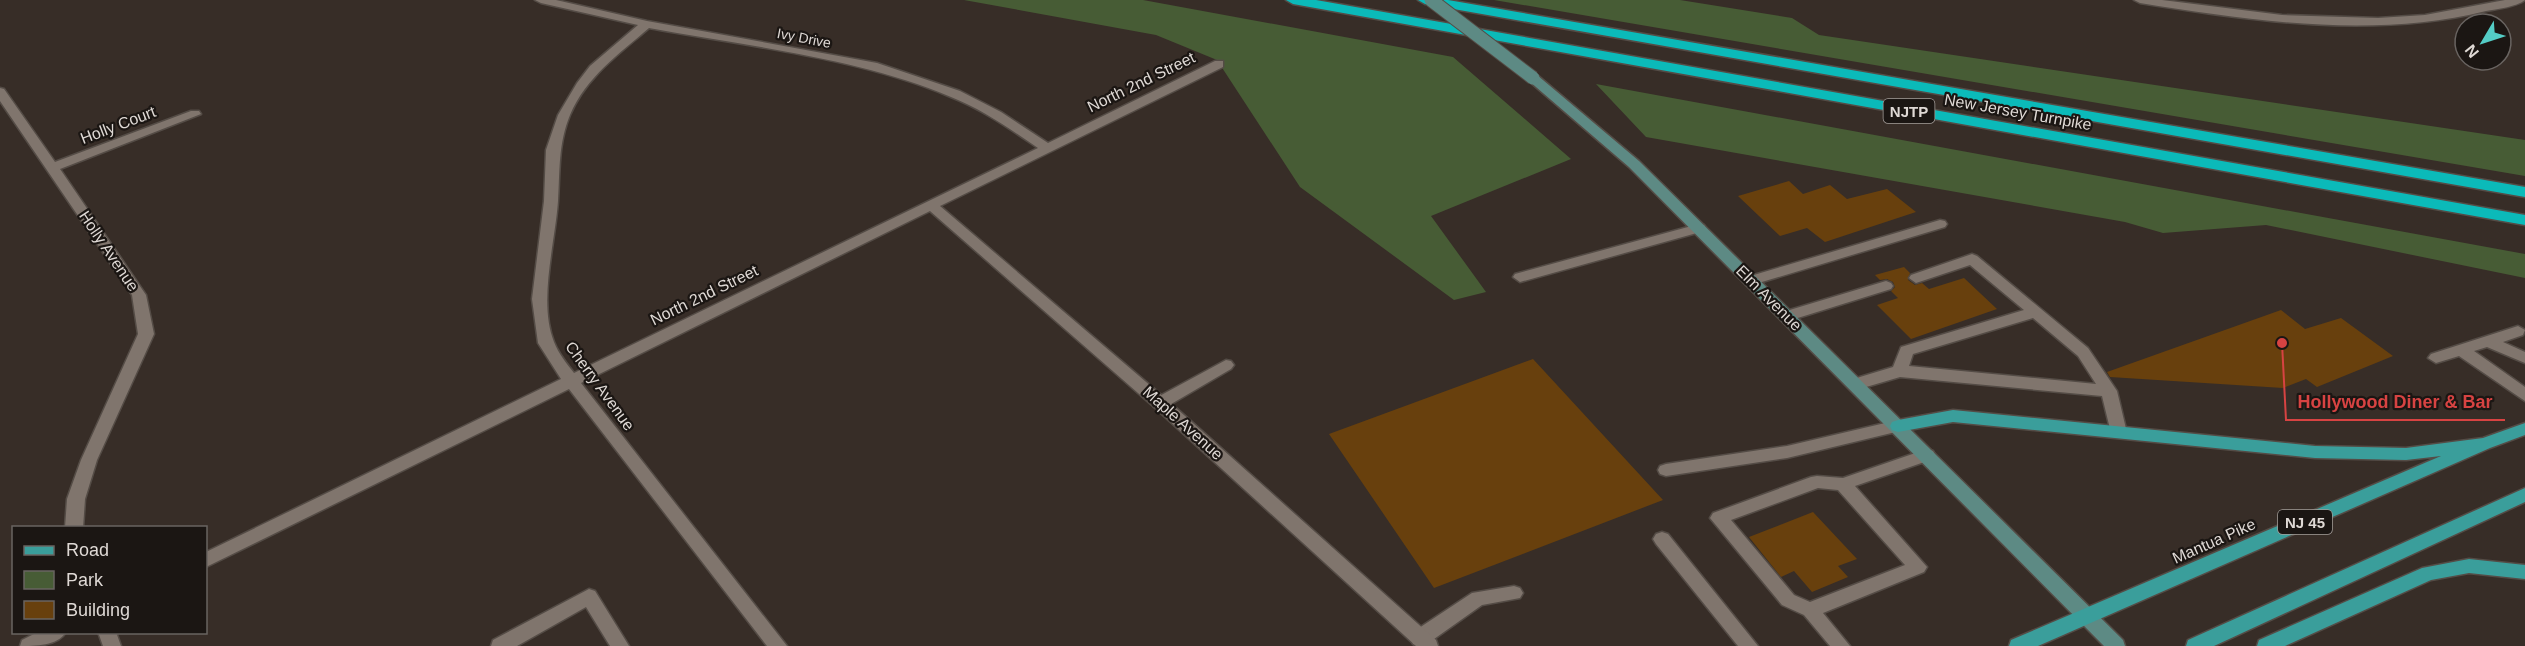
<svg xmlns="http://www.w3.org/2000/svg" width="2525" height="646" font-family="Arial,sans-serif">
<style>
.green{fill:#475c35}
.building{fill:#68400d}
.lines{fill:none;stroke-linecap:round;stroke-linejoin:round}
.lane-casing{stroke:#544c46;stroke-width:3}
.street-casing{stroke:#544c46;stroke-width:3}
.secondary-casing{stroke:#544c46;stroke-width:3}
.primary-casing{stroke:#544c46;stroke-width:3}
.highway-casing{stroke:#544c46;stroke-width:3}
.lane{fill:#80756d;fill-rule:evenodd}
.street{fill:#80756d;fill-rule:evenodd}
.secondary{fill:#5d8a84;fill-rule:evenodd}
.primary{fill:#3a9e9b;fill-rule:evenodd}
.highway{fill:#0bbab9;fill-rule:evenodd}
.secondary-bridge-casing{stroke:#544c46;stroke-width:15;stroke-linecap:butt}
.secondary-bridge{stroke:#5d8a84;stroke-width:13}
.labels{text-anchor:middle;dominant-baseline:central;stroke-width:4.5;stroke-linejoin:round;paint-order:stroke}
.far-street-label{font-size:14px;fill:#dfd9d5;stroke:#1b1613}
.shield{fill:#1b1613;stroke:#a49e9b;stroke-width:1.5}
.shield-label{font-size:15px;font-weight:bold;fill:#dfd9d5}
.street-label{font-size:16px;fill:#dfd9d5;stroke:#1b1613}
.leader{fill:none;stroke:#d74342;stroke-width:2}
.callout-dot{fill:#d74342;stroke:#1b1613;stroke-width:2}
.callout-label{font-size:18px;text-anchor:middle;font-weight:bold;fill:#d74342;stroke:#1b1613;stroke-width:4.5;stroke-linejoin:round;paint-order:stroke}
</style>
<rect width="100%" height="100%" fill="#372d27"/>
<path class="green" d="M 964,0 L 1143,0 L 1453,57 L 1571,159 L 1431,216 L 1486,292 L 1454,300 L 1300,187 L 1217,60 L 1156,35 Z
M 1494,0 L 1680,0 L 1792,18 L 1819,35 L 2525,140 L 2525,176 Z
M 1596,84 L 2525,254 L 2525,278 L 2266,225 L 2163,233 L 2125,222 L 1646,137 Z"/>
<path class="building" d="M 1789,181 L 1803,194 L 1830,185 L 1847,199 L 1887,189 L 1916,212 L 1825,242 L 1807,228 L 1780,236 L 1738,196 Z
M 1904,267 L 1910,273 L 1908,280 L 1915,285 L 1922,283 L 1929,289 L 1964,278 L 1997,309 L 1911,339 L 1877,305 L 1898,298 L 1891,291 L 1895,287 L 1893,282 L 1887,279 L 1880,280 L 1875,275 Z
M 2281,310 L 2305,329 L 2341,318 L 2393,356 L 2317,387 L 2306,379 L 2283,388 L 2110,377 L 2107,372 Z
M 1533,359 L 1663,500 L 1434,588 L 1329,434 Z
M 1813,512 L 1857,559 L 1838,566 L 1848,577 L 1812,592 L 1794,571 L 1781,577 L 1749,537 Z"/>
<g class="lines">
<g class="lane-casing">
<path id="lane" d="M 1940,220 L 1945,221 L 1947,224 L 1945,227 L 1752,285 L 1745,280 L 1747,277 Z
M 1699,224 L 1704,225 L 1706,228 L 1704,231 L 1520,282 L 1513,277 L 1515,274 Z
M 1972,254 L 1977,256 L 2088,348 L 2117,391 L 2127,433 L 2125,437 L 2113,437 L 2111,433 L 2102,396 L 1900,377 L 1856,390 L 1850,388 L 1848,384 L 1850,380 L 1893,367 L 1901,347 L 2024,310 L 1970,265 L 1916,283 L 1909,278 L 1911,275 ZM 2033,318 L 2078,356 L 2096,384 L 1909,366 L 1913,354 Z
M 1886,281 L 1891,283 L 1893,286 L 1891,289 L 1788,321 L 1781,316 L 1783,312 Z
M 2518,326 L 2525,330 L 2523,335 L 2503,342 L 2525,352 L 2525,363 L 2487,347 L 2474,351 L 2525,387 L 2525,401 L 2459,356 L 2436,363 L 2428,358 L 2431,354 Z
M 1226,360 L 1231,361 L 1234,365 L 1231,369 L 1166,407 L 1154,407 L 1152,403 L 1154,399 Z
M 1898,420 L 1904,422 L 1906,426 L 1904,430 L 1787,458 L 1666,476 L 1660,474 L 1658,470 L 1660,466 L 1666,464 L 1787,446 Z
M 1927,449 L 1933,451 L 1935,455 L 1933,459 L 1855,486 L 1927,567 L 1924,572 L 1823,613 L 1850,646 L 1830,646 L 1804,615 L 1782,605 L 1710,518 L 1713,513 L 1811,477 L 1817,476 L 1843,478 ZM 1818,488 L 1838,490 L 1905,565 L 1810,602 L 1794,595 L 1731,520 Z
M 1662,532 L 1668,534 L 1758,646 L 1738,646 L 1656,544 L 1653,539 L 1656,534 Z
M 1514,586 L 1520,588 L 1523,593 L 1520,598 L 1482,605 L 1427,644 L 1420,646 L 1413,644 L 1411,638 L 1413,632 L 1472,593 Z
M 589,589 L 595,591 L 629,646 L 610,646 L 586,607 L 517,646 L 491,646 L 493,640 Z"/>
</g>
<g class="street-casing">
<path id="street" d="M 535,0 L 556,0 L 647,21 L 877,63 L 960,91 L 1001,112 L 1048,143 L 1215,61 L 1223,61 L 1223,67 L 940,206 L 1166,399 L 1436,640 L 1438,646 L 1416,646 L 1154,407 L 930,211 L 581,383 L 787,646 L 767,646 L 569,389 L 206,567 L 206,552 L 561,379 L 538,343 L 532,299 L 544,201 L 546,150 L 558,115 L 577,83 L 590,66 L 638,25 L 541,3 ZM 649,28 C 747,46 860,58 951,97 C 982,109 1010,129 1038,148 L 574,373 C 567,364 558,353 554,342 C 538,302 555,244 558,201 C 560,171 558,144 570,115 C 586,77 619,54 649,28 Z
M 2134,0 L 2162,0 L 2282,15 L 2378,18 L 2425,15 L 2505,0 L 2525,0 C 2516,7 2497,9 2486,11 C 2373,39 2253,21 2140,3 Z
M 0,88 L 4,89 L 55,162 L 191,111 L 199,111 L 201,114 L 60,169 L 146,295 L 154,334 L 97,460 L 85,499 L 83,528 L 65,528 L 67,499 L 81,460 L 138,334 L 132,295 L 0,101 Z
M 38,632 L 66,632 C 58,646 35,646 20,646 L 22,640 Z
M 98,632 L 116,632 L 121,646 L 103,646 Z"/>
</g>
<g class="secondary-casing">
<path id="secondary" d="M 1533,74 L 1537,75 L 1639,161 L 2123,640 L 2125,646 L 2104,646 L 1629,167 L 1529,81 L 1527,78 Z"/>
</g>
<g class="primary-casing">
<path id="primary" d="M 1953,410 L 2315,446 L 2406,448 L 2483,438 L 2525,423 L 2525,435 L 2490,448 L 2038,646 L 2009,646 L 2011,640 L 2441,456 L 2406,460 L 2315,458 L 1953,422 L 1898,432 L 1892,430 L 1890,426 L 1892,422 L 1898,420 Z
M 2525,488 L 2525,502 L 2214,646 L 2186,646 L 2188,640 Z
M 2469,559 L 2525,565 L 2525,579 L 2469,573 L 2431,580 L 2285,646 L 2257,646 L 2259,640 L 2422,568 Z"/>
</g>
<g class="highway-casing">
<path id="highway" d="M 1286,0 L 1316,0 L 2525,215 L 2525,225 L 1293,4 Z
M 1418,0 L 1448,0 L 2525,187 L 2525,197 L 1425,4 Z"/>
</g>
<use href="#lane" class="lane"/>
<use href="#street" class="street"/>
<use href="#secondary" class="secondary"/>
<use href="#primary" class="primary"/>
<use href="#highway" class="highway"/>
<g class="secondary-bridge-casing">
<path id="secondary-bridge" d="M 1431,0 L 1533,78"/>
</g>
<use href="#secondary-bridge" class="secondary-bridge"/>
</g>
<g class="labels">
<g class="far-street-label">
<text transform="translate(804 38) rotate(11)">Ivy Drive</text>
</g>
<g class="shield">
<rect x="1883.5" y="99" width="51" height="24" rx="4.5"/>
<rect x="2278" y="510" width="54" height="24" rx="4.5"/>
</g>
<g class="shield-label">
<text x="1909" y="111">NJTP</text>
<text x="2305" y="522">NJ 45</text>
</g>
<g class="street-label">
<text transform="translate(1141 82) rotate(-26)">North 2nd Street</text>
<text transform="translate(2018 112) rotate(10)">New Jersey Turnpike</text>
<text transform="translate(118 125) rotate(-21)">Holly Court</text>
<text transform="translate(109 251) rotate(56)">Holly Avenue</text>
<text transform="translate(704 295) rotate(-26)">North 2nd Street</text>
<text transform="translate(1769 298) rotate(45)">Elm Avenue</text>
<text transform="translate(600 386) rotate(54)">Cherry Avenue</text>
<text transform="translate(1183 423) rotate(42)">Maple Avenue</text>
<text transform="translate(2214 541) rotate(-24)">Mantua Pike</text>
</g>
</g>
<path class="leader" d="M2282 343L2286 420H2505"/>
<circle class="callout-dot" cx="2282" cy="343" r="6"/>
<g class="callout-label">
<text x="2395" y="408">Hollywood Diner &amp; Bar</text>
</g>
<rect x="12" y="526" width="195" height="108" fill="#1b1613" stroke="#696461" stroke-width="1.5"/>
<rect x="24" y="546" width="30" height="9" fill="#3a9e9b" stroke="#696461" stroke-width="1.5"/>
<text x="66" y="556" font-size="18" fill="#dfd9d5">Road</text>
<rect x="24" y="571" width="30" height="18" fill="#475c35" stroke="#696461" stroke-width="1.5"/>
<text x="66" y="586" font-size="18" fill="#dfd9d5">Park</text>
<rect x="24" y="601" width="30" height="18" fill="#68400d" stroke="#696461" stroke-width="1.5"/>
<text x="66" y="616" font-size="18" fill="#dfd9d5">Building</text>
<g transform="translate(2483 42) rotate(231)"><circle r="28" fill="#1b1613" stroke="#696461" stroke-width="1.5"/>
<path d="M0-4.5L10 22L0 15L-10 22Z" fill="#54cdc6"/>
<text y="-9" font-size="16" font-weight="bold" text-anchor="middle" fill="#dfd9d5">N</text>
</g>
</svg>
